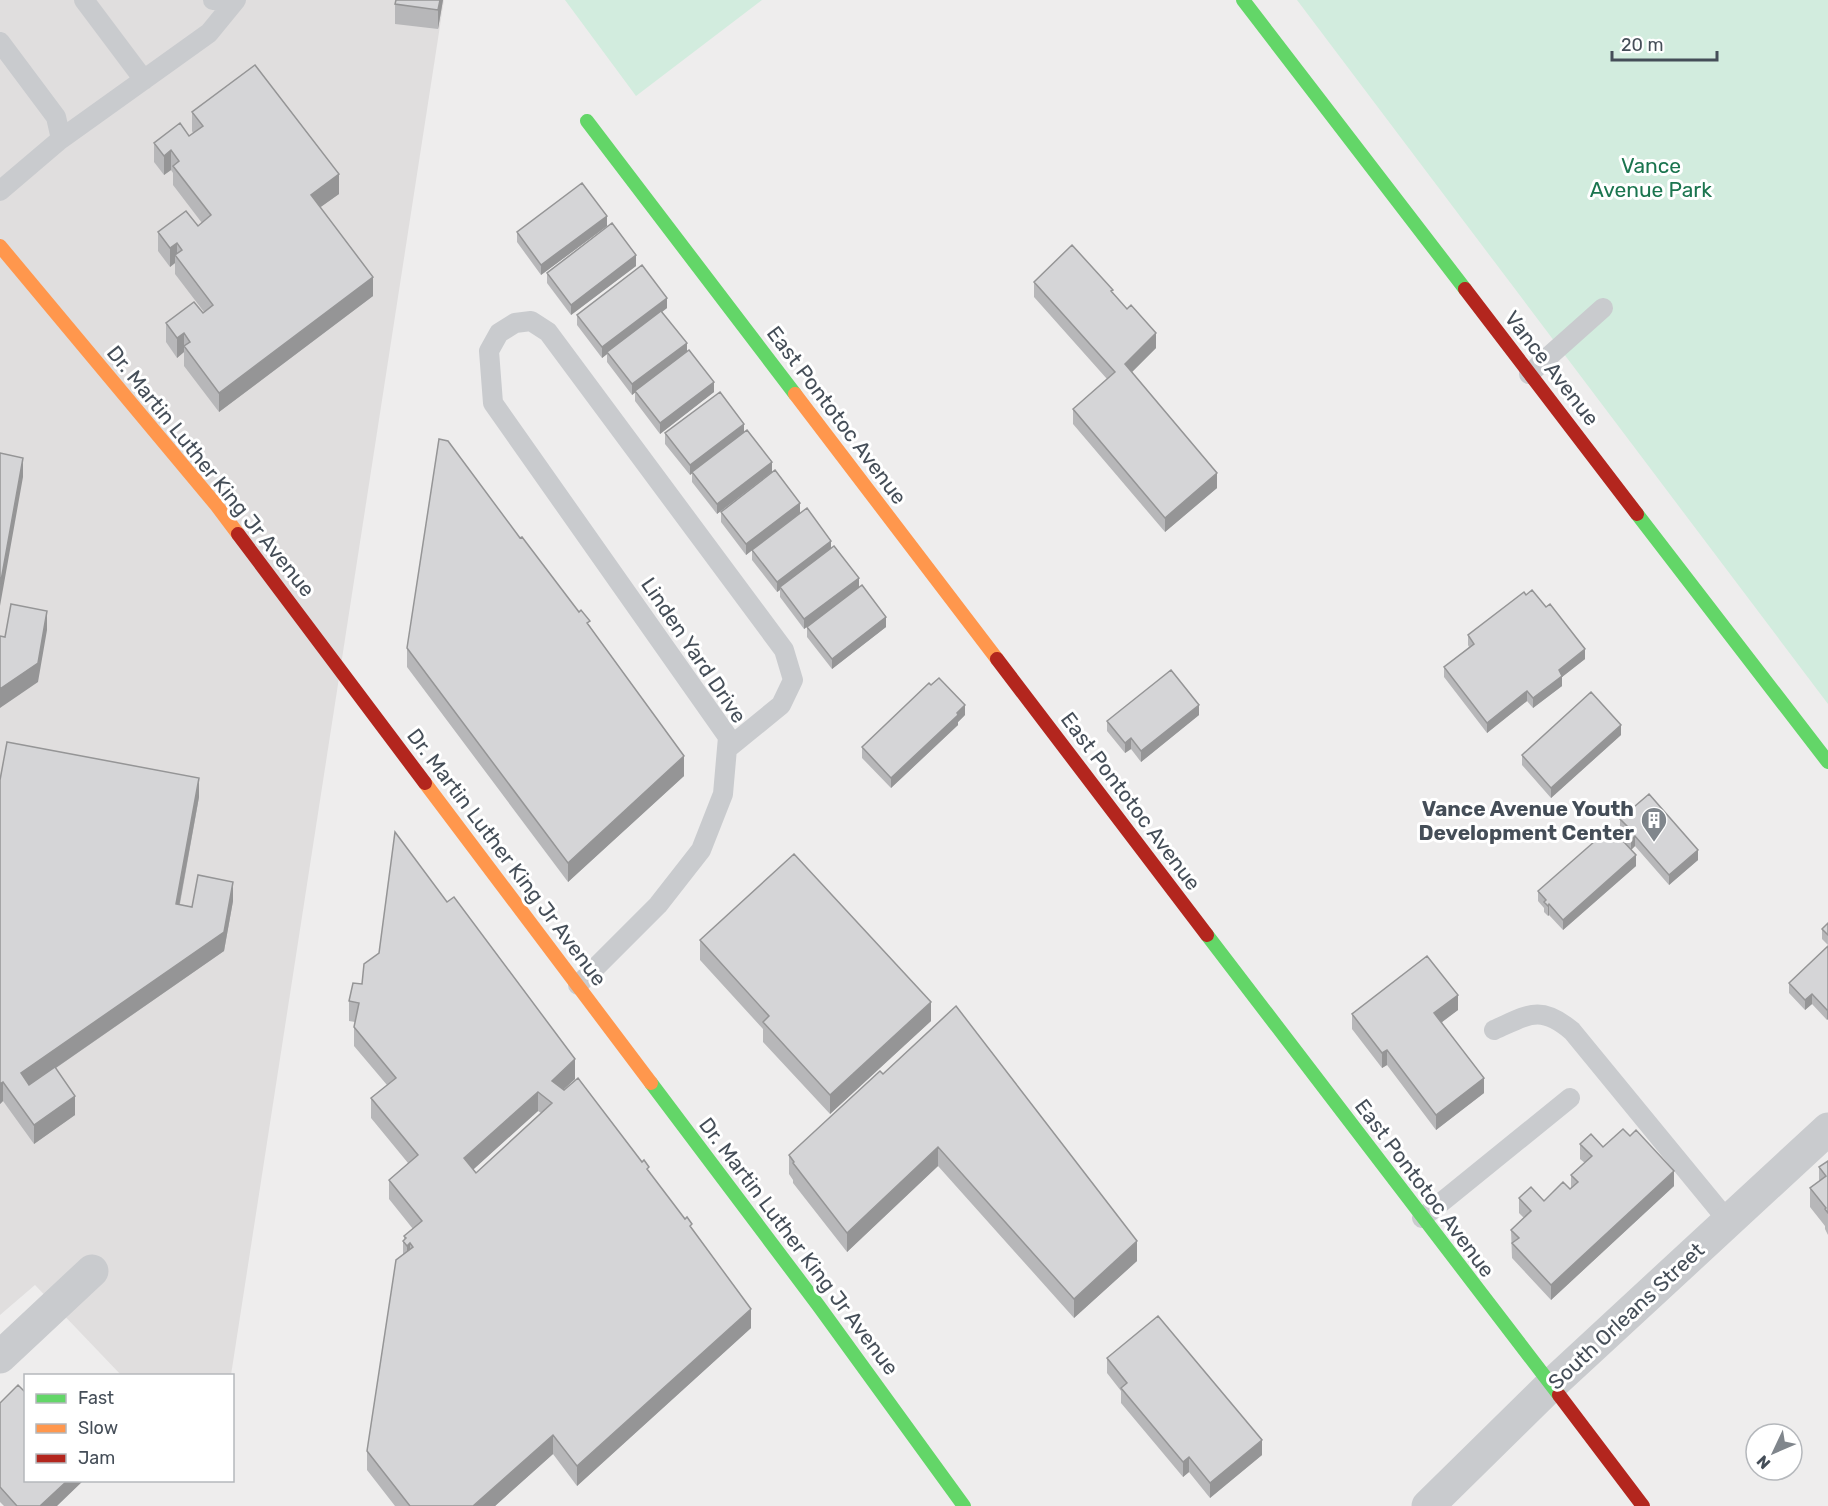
<svg xmlns="http://www.w3.org/2000/svg" width="1828" height="1506" font-family="Rubik,sans-serif">
<style>
.education{fill:#e0dede}
.green{fill:#d2ecde}
.lines{fill:none;stroke-linecap:round;stroke-linejoin:round}
.lane{stroke:#c9cbce;stroke-width:20}
.street{stroke:#c9cbce;stroke-width:33}
.fast{stroke:#63d668;stroke-width:14}
.slow{stroke:#ff974d;stroke-width:14}
.jam{stroke:#b3261e;stroke-width:14}
.wall{fill:#b7b7b9;fill-rule:evenodd}
.shaded-wall{fill:#959596}
.building{fill:#d5d5d7;stroke:#959596;stroke-width:1.5;fill-rule:evenodd}
.labels{text-anchor:middle;dominant-baseline:central;stroke-width:6;stroke-linejoin:round;paint-order:stroke}
.park-label{font-size:21px;fill:#1b754f;stroke:#fff}
.street-label{font-size:21px;fill:#454e58;stroke:#fff}
.poi-label{font-size:21px;font-weight:bold;fill:#454e58;stroke:#fff;text-anchor:end}
</style>
<rect width="100%" height="100%" fill="#eeeded"/>
<path class="education" d="M 0,0 L 444,0 L 231,1375 L 121,1375 L 35,1285 L 0,1315 Z"/>
<path class="green" d="M 565,0 L 762,0 L 636,96 Z
M 1297,0 L 1828,0 L 1828,704 Z"/>
<g class="lines">
<path class="lane" d="M 84,0 L 144,80
M 213,0 L 235,1
M 0,42 L 56,117 L 61,139 L 0,191
M 61,139 L 209,33 L 236,0
M 1529,374 L 1603,308
M 578,985 L 658,905 L 701,850 L 723,794 L 728,737 L 493,403 L 489,351 L 499,333 L 515,323 L 531,321 L 548,332 L 784,650 L 793,680 L 781,705 L 727,749
M 1494,1030 C 1528,1015 1540,1004 1572,1031 L 1728,1221
M 1422,1218 L 1570,1098"/>
<path class="street" d="M 0,1357 L 92,1271
M 1428,1506 L 1550,1386 L 1828,1129"/>
<path class="fast" d="M 1243,0 L 1465,289
M 587,121 L 795,394
M 1637,514 L 1828,762
M 1207,935 L 1559,1395
M 651,1083 L 818,1305 L 964,1506"/>
<path class="slow" d="M 0,246 L 217,506 L 238,534
M 795,394 L 997,659
M 425,783 L 651,1083"/>
<path class="jam" d="M 1465,289 L 1637,514
M 238,534 L 425,783
M 997,659 L 1207,935
M 1559,1395 L 1643,1506"/>
</g>
<path class="wall" d="M 443,0 L 438,29 L 395,24 L 395,4 Z
M 192,112 L 339,194 L 320,207 L 373,296 L 219,412 L 184,366 L 184,352 L 177,358 L 166,342 L 166,323 L 204,312 L 175,274 L 175,263 L 170,267 L 158,251 L 158,232 L 198,226 L 202,223 L 173,185 L 173,173 L 171,170 L 164,175 L 154,162 L 154,143 L 189,136 L 193,133 L 192,131 Z
M 607,226 L 541,275 L 517,242 L 517,232 Z
M 636,266 L 571,315 L 547,283 L 547,273 Z
M 1034,282 L 1113,293 L 1156,348 L 1132,372 L 1217,488 L 1165,532 L 1073,424 L 1073,409 L 1107,379 L 1034,297 Z
M 667,308 L 662,312 L 687,352 L 714,392 L 660,434 L 635,401 L 635,392 L 632,395 L 607,362 L 607,354 L 602,358 L 577,325 L 577,315 Z
M 744,432 L 772,472 L 717,514 L 692,482 L 692,473 L 690,475 L 665,444 L 665,433 Z
M 721,512 L 800,513 L 746,555 L 721,522 Z
M 520,538 L 590,626 L 684,776 L 568,882 L 407,667 L 407,648 Z
M 831,548 L 886,627 L 832,669 L 807,637 L 807,627 L 804,629 L 780,597 L 780,590 L 777,592 L 752,560 L 752,550 Z
M 1468,635 L 1585,659 L 1562,677 L 1562,686 L 1533,708 L 1527,701 L 1487,733 L 1444,677 L 1444,667 L 1469,647 L 1468,645 Z
M 965,715 L 958,722 L 958,725 L 891,788 L 862,758 L 862,747 Z
M 1199,715 L 1141,762 L 1131,749 L 1125,753 L 1107,731 L 1107,721 Z
M 1621,735 L 1551,798 L 1522,765 L 1522,755 Z
M 0,780 L 199,797 L 180,904 L 192,907 L 233,901 L 224,951 L 56,1068 L 75,1115 L 34,1144 L 3,1101 L 0,1104 Z
M 1620,819 L 1698,860 L 1669,885 L 1635,846 L 1631,850 L 1625,842 L 1636,866 L 1563,930 L 1549,915 L 1548,916 L 1544,912 L 1544,908 L 1538,901 L 1538,891 L 1619,837 L 1623,838 L 1623,832 L 1620,829 Z
M 1828,923 L 1828,945 L 1822,939 L 1822,929 Z
M 700,940 L 931,1021 L 830,1114 L 763,1042 L 763,1029 L 700,960 Z
M 1828,946 L 1828,1019 L 1827,1020 L 1812,1004 L 1805,1010 L 1789,993 L 1789,983 Z
M 353,983 L 575,1079 L 563,1090 L 649,1172 L 692,1230 L 751,1328 L 577,1486 L 553,1454 L 495,1506 L 395,1506 L 367,1470 L 367,1451 L 403,1255 L 403,1241 L 404,1240 L 404,1236 L 413,1229 L 389,1199 L 389,1180 L 408,1163 L 371,1118 L 371,1098 L 387,1085 L 354,1046 L 354,1027 L 355,1022 L 349,1021 L 349,1001 ZM 538,1111 L 541,1113 L 476,1173 L 473,1169 Z
M 1458,1010 L 1442,1022 L 1484,1093 L 1436,1130 L 1387,1065 L 1382,1068 L 1352,1029 L 1352,1014 Z
M 883,1074 L 1137,1261 L 1074,1318 L 938,1166 L 847,1252 L 793,1183 L 793,1180 L 789,1174 L 789,1155 Z
M 1580,1144 L 1603,1147 L 1674,1186 L 1551,1300 L 1512,1258 L 1511,1230 L 1524,1218 L 1519,1213 L 1519,1198 L 1544,1201 L 1571,1189 L 1571,1175 L 1585,1163 L 1580,1159 Z
M 1828,1161 L 1828,1235 L 1825,1229 L 1825,1226 L 1810,1207 L 1810,1188 L 1819,1181 L 1819,1167 Z
M 1107,1358 L 1262,1455 L 1210,1498 L 1189,1472 L 1183,1477 L 1121,1403 L 1121,1391 L 1107,1373 Z
M 0,1403 L 57,1506 L 4,1506 L 0,1502 Z"/>
<path class="shaded-wall" d="M 440,0 L 443,0 L 438,29 L 438,10 Z
M 171,150 L 171,170 L 164,175 L 164,156 Z
M 339,174 L 339,194 L 311,214 L 311,195 Z
M 607,216 L 607,226 L 541,275 L 541,265 Z
M 177,243 L 177,257 L 175,255 L 175,263 L 170,267 L 170,248 Z
M 636,255 L 636,266 L 571,315 L 571,305 Z
M 373,277 L 373,296 L 219,412 L 219,393 Z
M 667,298 L 667,308 L 602,358 L 602,347 Z
M 184,333 L 184,352 L 177,358 L 177,338 Z
M 1156,333 L 1156,348 L 1125,379 L 1125,364 Z
M 687,343 L 687,353 L 632,395 L 632,384 Z
M 714,382 L 714,392 L 660,434 L 660,423 Z
M 744,424 L 744,434 L 690,475 L 690,465 Z
M 23,458 L 23,477 L 0,606 L 0,586 Z
M 772,462 L 772,472 L 717,514 L 717,504 Z
M 1217,473 L 1217,488 L 1165,532 L 1165,518 Z
M 800,503 L 800,513 L 746,555 L 746,544 Z
M 831,541 L 831,551 L 780,587 L 780,590 L 777,592 L 777,582 Z
M 859,578 L 859,588 L 804,629 L 804,619 Z
M 47,611 L 47,630 L 38,682 L 0,708 L 0,689 Z
M 886,617 L 886,627 L 832,669 L 832,659 Z
M 1585,649 L 1585,659 L 1562,677 L 1562,686 L 1533,708 L 1533,698 L 1559,670 Z
M 1527,691 L 1527,701 L 1487,733 L 1487,723 Z
M 965,705 L 965,715 L 958,722 L 958,725 L 891,788 L 891,778 Z
M 1199,705 L 1199,715 L 1141,762 L 1141,751 Z
M 1621,725 L 1621,735 L 1551,798 L 1551,788 Z
M 1131,738 L 1131,749 L 1125,753 L 1125,743 Z
M 684,756 L 684,776 L 568,882 L 568,863 Z
M 199,778 L 199,797 L 176,923 L 176,904 Z
M 1635,836 L 1635,846 L 1631,850 L 1631,840 Z
M 1698,850 L 1698,860 L 1669,885 L 1669,875 Z
M 1636,855 L 1636,866 L 1563,930 L 1563,920 Z
M 233,882 L 233,901 L 224,951 L 21,1092 L 21,1073 Z
M 1549,904 L 1549,915 L 1548,916 L 1548,906 Z
M 1812,994 L 1812,1004 L 1805,1010 L 1805,1000 Z
M 1458,995 L 1458,1010 L 1434,1028 L 1434,1013 Z
M 931,1002 L 931,1021 L 830,1114 L 830,1095 Z
M 1828,1009 L 1828,1019 L 1827,1020 L 1827,1010 Z
M 1387,1050 L 1387,1065 L 1382,1068 L 1382,1053 Z
M 575,1059 L 575,1079 L 552,1100 L 552,1081 Z
M 1484,1078 L 1484,1093 L 1436,1130 L 1436,1115 Z
M 3,1082 L 3,1101 L 0,1104 L 0,1084 Z
M 538,1092 L 538,1111 L 464,1178 L 464,1158 Z
M 75,1096 L 75,1115 L 34,1144 L 34,1125 Z
M 938,1147 L 938,1166 L 847,1252 L 847,1233 Z
M 1674,1171 L 1674,1186 L 1551,1300 L 1551,1285 Z
M 1137,1241 L 1137,1261 L 1074,1318 L 1074,1299 Z
M 410,1243 L 410,1263 L 407,1265 L 407,1246 Z
M 751,1309 L 751,1328 L 577,1486 L 577,1466 Z
M 553,1435 L 553,1454 L 495,1506 L 473,1506 Z
M 1262,1440 L 1262,1455 L 1210,1498 L 1210,1483 Z
M 1189,1457 L 1189,1472 L 1183,1477 L 1183,1462 Z
M 68,1480 L 84,1480 L 57,1506 L 40,1506 Z"/>
<path class="building" d="M 396,0 L 440,0 L 438,10 L 395,4 Z
M 255,65 L 339,174 L 311,195 L 373,277 L 219,393 L 184,346 L 190,342 L 184,333 L 177,338 L 166,323 L 194,302 L 203,313 L 213,305 L 175,255 L 182,250 L 177,243 L 170,248 L 158,232 L 186,211 L 198,226 L 211,215 L 173,166 L 179,161 L 171,150 L 164,156 L 154,143 L 180,123 L 189,136 L 203,126 L 192,112 Z
M 582,183 L 607,216 L 541,265 L 517,232 Z
M 612,223 L 636,255 L 571,305 L 547,273 Z
M 1072,245 L 1113,290 L 1111,291 L 1127,309 L 1131,305 L 1156,333 L 1125,364 L 1217,473 L 1165,518 L 1073,409 L 1115,372 L 1034,282 Z
M 642,265 L 667,298 L 602,347 L 577,315 Z
M 661,311 L 687,343 L 632,384 L 607,352 Z
M 689,350 L 714,382 L 660,423 L 635,391 Z
M 720,392 L 744,424 L 690,465 L 665,433 Z
M 747,430 L 772,462 L 717,504 L 692,472 Z
M 439,439 L 448,441 L 520,538 L 522,537 L 579,612 L 581,610 L 590,621 L 587,623 L 684,756 L 568,863 L 407,648 Z
M 0,453 L 23,458 L 0,586 Z
M 775,470 L 800,503 L 746,544 L 721,512 Z
M 807,508 L 831,541 L 777,582 L 752,550 Z
M 834,546 L 859,578 L 804,619 L 780,587 Z
M 862,585 L 886,617 L 832,659 L 807,627 Z
M 1532,590 L 1546,607 L 1550,604 L 1585,649 L 1559,670 L 1562,676 L 1533,698 L 1527,691 L 1487,723 L 1444,667 L 1474,644 L 1468,635 L 1524,592 L 1526,595 Z
M 11,604 L 47,611 L 38,663 L 0,689 L 0,636 L 5,637 Z
M 1171,670 L 1199,705 L 1141,751 L 1131,738 L 1125,743 L 1107,721 Z
M 939,678 L 965,705 L 957,713 L 958,715 L 891,778 L 862,747 L 929,683 L 931,685 Z
M 1591,692 L 1621,725 L 1551,788 L 1522,755 Z
M 7,742 L 199,778 L 176,904 L 192,907 L 198,875 L 233,882 L 224,932 L 21,1073 L 29,1085 L 55,1067 L 75,1096 L 34,1125 L 3,1082 L 0,1084 L 0,780 Z
M 1649,794 L 1698,850 L 1669,875 L 1635,836 L 1631,840 L 1623,830 L 1627,826 L 1620,819 Z
M 1611,827 L 1619,837 L 1621,836 L 1625,840 L 1623,841 L 1636,855 L 1563,920 L 1549,904 L 1548,906 L 1544,902 L 1546,900 L 1538,891 Z
M 395,832 L 447,902 L 454,897 L 575,1059 L 552,1081 L 564,1090 L 578,1078 L 642,1162 L 644,1160 L 649,1167 L 647,1169 L 685,1219 L 687,1217 L 692,1224 L 690,1226 L 751,1309 L 577,1466 L 553,1435 L 473,1506 L 410,1506 L 367,1451 L 396,1260 L 413,1247 L 410,1243 L 407,1246 L 403,1241 L 406,1238 L 404,1236 L 422,1221 L 389,1180 L 418,1155 L 371,1098 L 396,1078 L 354,1027 L 359,1003 L 349,1001 L 353,983 L 362,984 L 364,964 L 379,953 ZM 538,1092 L 552,1103 L 476,1173 L 464,1158 Z
M 794,854 L 931,1002 L 830,1095 L 763,1022 L 769,1016 L 700,940 Z
M 1828,923 L 1828,935 L 1822,929 Z
M 1828,946 L 1828,1009 L 1827,1010 L 1812,994 L 1805,1000 L 1789,983 Z
M 1427,956 L 1458,995 L 1434,1013 L 1484,1078 L 1436,1115 L 1387,1050 L 1382,1053 L 1352,1014 Z
M 956,1006 L 1137,1241 L 1074,1299 L 938,1147 L 847,1233 L 793,1163 L 794,1162 L 789,1155 L 880,1071 L 883,1074 Z
M 1623,1129 L 1630,1136 L 1636,1130 L 1674,1171 L 1551,1285 L 1512,1243 L 1519,1238 L 1511,1230 L 1531,1211 L 1519,1198 L 1531,1187 L 1544,1201 L 1563,1182 L 1570,1189 L 1578,1182 L 1571,1175 L 1592,1156 L 1580,1144 L 1591,1134 L 1603,1147 Z
M 1828,1161 L 1828,1213 L 1825,1209 L 1826,1208 L 1810,1188 L 1826,1176 L 1819,1167 Z
M 1158,1316 L 1262,1440 L 1210,1483 L 1189,1457 L 1183,1462 L 1121,1388 L 1127,1383 L 1107,1358 Z
M 18,1385 L 26,1393 L 26,1480 L 68,1480 L 40,1506 L 17,1506 L 0,1487 L 0,1403 Z"/>
<defs>
<g id="building-pin" transform="scale(1.35)"><path d="M0 17L-7.5 6A9.5 9.5 0 1 1 7.5 6Z" fill="#80868c" stroke="#fff"/><path d="M-4-6H4V6H1V3H-1V6H-4ZM-2.5-4.3h1.7v1.8h-1.7ZM.8-4.3h1.7v1.8H.8ZM-2.5-1h1.7V.8h-1.7ZM.8-1h1.7V.8H.8Z" fill="#fff"/></g>
</defs>
<g fill-rule="evenodd">
<use href="#building-pin" x="1654" y="820"/>
</g>
<g class="labels">
<g class="park-label">
<text x="1651" y="165">Vance<tspan x="1651" dy="24">Avenue Park</tspan></text>
</g>
<g class="street-label">
<text transform="translate(1552 368) rotate(52)">Vance Avenue</text>
<text transform="translate(837 415) rotate(53)">East Pontotoc Avenue</text>
<text transform="translate(211 471) rotate(51)">Dr. Martin Luther King Jr Avenue</text>
<text transform="translate(694 650) rotate(56)">Linden Yard Drive</text>
<text transform="translate(1131 801) rotate(53)">East Pontotoc Avenue</text>
<text transform="translate(507 857) rotate(53)">Dr. Martin Luther King Jr Avenue</text>
<text transform="translate(1425 1188) rotate(53)">East Pontotoc Avenue</text>
<text transform="translate(799 1246) rotate(53)">Dr. Martin Luther King Jr Avenue</text>
<text transform="translate(1626 1316) rotate(-43)">South Orleans Street</text>
</g>
<g class="poi-label">
<text x="1634" y="808">Vance Avenue Youth<tspan x="1634" dy="24">Development Center</tspan></text>
</g>
</g>
<rect x="24" y="1374" width="210" height="108" fill="#ffffff" stroke="#b5b8bc" stroke-width="1.5"/>
<rect x="36" y="1394" width="30" height="9" fill="#63d668" stroke="#b5b8bc" stroke-width="1.5"/>
<text x="78" y="1404" font-size="18" fill="#454e58">Fast</text>
<rect x="36" y="1424" width="30" height="9" fill="#ff974d" stroke="#b5b8bc" stroke-width="1.5"/>
<text x="78" y="1434" font-size="18" fill="#454e58">Slow</text>
<rect x="36" y="1454" width="30" height="9" fill="#b3261e" stroke="#b5b8bc" stroke-width="1.5"/>
<text x="78" y="1464" font-size="18" fill="#454e58">Jam</text>
<g transform="translate(1774 1452) rotate(226)"><circle r="28" fill="#ffffff" stroke="#b5b8bc" stroke-width="1.5"/>
<path d="M0-4.5L10 22L0 15L-10 22Z" fill="#80868c"/>
<text y="-9" font-size="16" font-weight="bold" text-anchor="middle" fill="#454e58">N</text>
</g>
<path d="M1612 51v9h105v-9" fill="none" stroke="#454e58" stroke-width="3"/>
<text x="1621" y="51" font-size="18" fill="#454e58" stroke="#ffffff" stroke-width="4.5" paint-order="stroke">20 m</text>
</svg>
